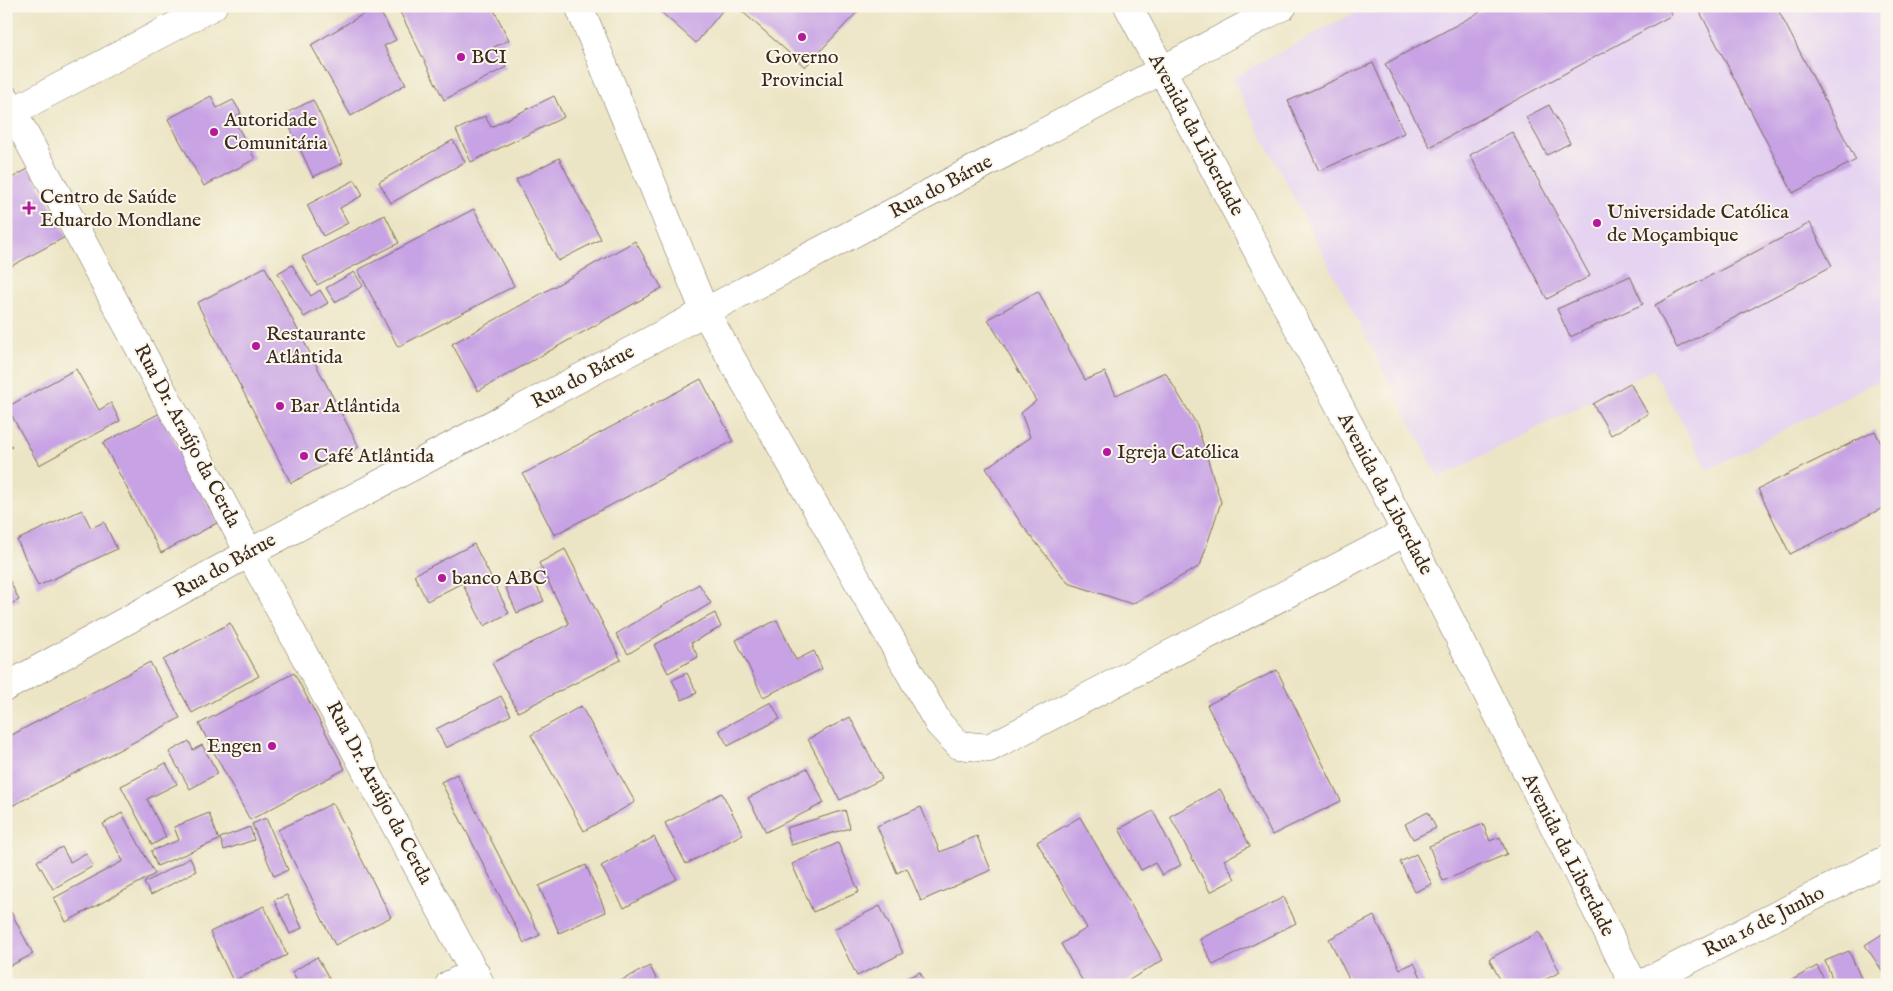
<svg xmlns="http://www.w3.org/2000/svg" width="1893" height="991" font-family="'IM FELL English',serif">
<style>
.built{fill:#e5d3f1}
.building{fill:#c7a2e4}
.lines{fill:none;stroke-linecap:round;stroke-linejoin:round}
.minor-casing{stroke:#796b58;stroke-width:29}
.minor{stroke:#fff;stroke-width:28}
.poi-dot{fill:#b5179e;stroke:#fbf7ec;stroke-width:2}
.labels{text-anchor:middle;dominant-baseline:central;stroke-width:4;stroke-linejoin:round;paint-order:stroke}
.poi-label{font-size:20px;fill:#3b2a1e;stroke:#fbf7ec;text-anchor:start}
.street-label{font-size:20px;fill:#3b2a1e;stroke:#fbf7ec}
</style>
<rect width="100%" height="100%" fill="#fbf7ec"/>
<filter id="ink" filterUnits="userSpaceOnUse"><feTurbulence type="fractalNoise" baseFrequency=".02" numOctaves="2"/><feDisplacementMap in="SourceGraphic" scale="10" xChannelSelector="R" yChannelSelector="G"/><feConvolveMatrix kernelMatrix="1 2 1 2 8 2 1 2 1" color-interpolation-filters="sRGB"/></filter>
<filter id="wash" filterUnits="userSpaceOnUse"><feTurbulence type="fractalNoise" baseFrequency=".0096" numOctaves="4" result="noise"/><feDisplacementMap in="SourceGraphic" scale="20" xChannelSelector="R" yChannelSelector="G"/><feGaussianBlur stdDeviation="1.12" result="paint"/><feColorMatrix in="noise" values="0 0 0 0 0 0 0 0 0 0 0 0 0 0 0 0 0 1.4 0 .05"/><feComposite in="paint" operator="in"/></filter>
<g filter="url(#wash)">
<rect width="100%" height="100%" fill="#ece5c5"/>
<path class="built" d="M 1367,6 L 1887,6 L 1887,376 L 1708,470 L 1653,369 L 1439,478 L 1232,78 Z"/>
<g id="blocks">
<path class="building" d="M 377,6 L 396,40 L 384,46 L 406,84 L 351,116 L 311,45 Z
M 397,6 L 492,6 L 509,40 L 494,47 L 506,67 L 444,100 Z
M 654,6 L 726,6 L 696,43 Z
M 736,6 L 863,6 L 805,67 Z
M 1491,6 L 1667,6 L 1672,15 L 1430,147 L 1385,64 Z
M 1697,6 L 1776,6 L 1856,160 L 1793,193 Z
M 1373,63 L 1404,133 L 1319,171 L 1288,101 Z
M 211,96 L 217,108 L 233,100 L 241,113 L 233,118 L 255,159 L 204,186 L 168,119 Z
M 554,96 L 564,117 L 471,162 L 456,130 L 485,116 L 491,127 Z
M 313,100 L 343,163 L 313,177 L 284,114 Z
M 1549,105 L 1570,143 L 1547,155 L 1526,117 Z
M 1512,132 L 1590,276 L 1547,299 L 1470,155 Z
M 453,140 L 465,162 L 391,203 L 379,182 Z
M 559,158 L 601,239 L 558,261 L 516,180 Z
M 30,168 L 67,236 L 6,269 L 6,181 Z
M 355,180 L 363,195 L 340,208 L 348,223 L 323,236 L 307,205 Z
M 474,209 L 514,286 L 398,347 L 358,270 Z
M 385,215 L 399,243 L 317,285 L 302,257 Z
M 1810,223 L 1832,266 L 1677,348 L 1655,305 Z
M 635,241 L 662,288 L 478,391 L 452,344 Z
M 292,265 L 311,296 L 320,290 L 328,303 L 304,317 L 278,273 Z
M 265,267 L 359,447 L 291,483 L 197,303 Z
M 354,272 L 363,286 L 335,302 L 326,288 Z
M 1630,276 L 1643,304 L 1570,337 L 1557,309 Z
M 1038,291 L 1085,380 L 1105,372 L 1116,395 L 1165,372 L 1197,425 L 1221,502 L 1200,566 L 1132,604 L 1068,583 L 1022,525 L 986,468 L 1030,437 L 1021,413 L 1036,401 L 988,319 Z
M 76,369 L 99,410 L 111,403 L 120,421 L 39,465 L 7,407 Z
M 701,379 L 733,441 L 554,535 L 523,474 Z
M 1630,383 L 1648,414 L 1611,435 L 1593,404 Z
M 160,413 L 217,523 L 161,553 L 103,443 Z
M 1875,431 L 1887,456 L 1887,506 L 1790,554 L 1758,489 Z
M 6,436 L 12,447 L 6,451 Z
M 82,510 L 91,528 L 104,522 L 117,549 L 38,586 L 17,540 Z
M 474,544 L 509,613 L 484,626 L 462,583 L 427,601 L 414,575 Z
M 565,549 L 621,660 L 518,712 L 492,663 L 569,624 L 539,563 Z
M 530,572 L 544,601 L 517,613 L 504,584 Z
M 6,573 L 19,600 L 6,606 Z
M 699,584 L 711,603 L 628,654 L 616,634 Z
M 715,613 L 721,627 L 691,643 L 698,657 L 668,673 L 654,645 Z
M 777,620 L 796,660 L 814,651 L 822,669 L 763,697 L 736,640 Z
M 230,623 L 259,676 L 192,713 L 163,660 Z
M 150,662 L 180,718 L 6,809 L 6,738 Z
M 1277,670 L 1341,801 L 1272,835 L 1207,705 Z
M 294,673 L 345,769 L 250,820 L 199,724 Z
M 687,673 L 697,693 L 682,700 L 672,680 Z
M 501,696 L 511,715 L 446,748 L 436,729 Z
M 771,702 L 780,719 L 728,746 L 719,730 Z
M 581,706 L 635,802 L 584,831 L 531,735 Z
M 850,717 L 882,779 L 840,800 L 808,739 Z
M 189,741 L 193,750 L 202,745 L 218,773 L 190,789 L 169,752 Z
M 166,763 L 177,784 L 147,799 L 166,837 L 152,845 L 121,786 Z
M 807,768 L 824,803 L 766,832 L 748,798 Z
M 457,774 L 540,935 L 524,943 L 441,782 Z
M 1220,789 L 1250,846 L 1224,860 L 1235,879 L 1210,892 L 1170,816 Z
M 722,793 L 743,834 L 686,864 L 665,823 Z
M 333,803 L 391,917 L 335,945 L 278,830 Z
M 921,807 L 940,852 L 977,836 L 991,870 L 921,901 L 907,868 L 897,873 L 877,826 Z
M 845,810 L 850,828 L 791,845 L 786,828 Z
M 1153,811 L 1181,865 L 1162,875 L 1155,863 L 1141,870 L 1119,829 Z
M 1428,812 L 1436,828 L 1413,839 L 1405,824 Z
M 122,813 L 155,874 L 66,922 L 54,898 L 123,861 L 103,824 Z
M 209,813 L 219,840 L 157,866 L 151,851 L 179,840 L 174,827 Z
M 1080,817 L 1163,960 L 1121,985 L 1085,985 L 1061,944 L 1087,928 L 1037,842 Z
M 266,818 L 288,870 L 274,876 L 252,824 Z
M 1483,824 L 1490,841 L 1500,837 L 1507,854 L 1443,881 L 1429,846 Z
M 250,827 L 254,840 L 224,850 L 220,838 Z
M 654,837 L 677,879 L 624,908 L 601,866 Z
M 838,843 L 859,892 L 813,912 L 792,864 Z
M 62,847 L 70,862 L 86,853 L 93,866 L 53,889 L 37,861 Z
M 1416,854 L 1432,884 L 1415,892 L 1400,862 Z
M 190,858 L 196,871 L 151,895 L 144,883 Z
M 586,865 L 606,912 L 559,933 L 539,886 Z
M 287,895 L 302,928 L 290,934 L 274,900 Z
M 1284,897 L 1296,923 L 1213,965 L 1200,939 Z
M 264,906 L 287,955 L 233,981 L 210,932 Z
M 880,906 L 903,953 L 857,976 L 834,929 Z
M 11,912 L 33,954 L 6,968 L 6,915 Z
M 1374,916 L 1400,969 L 1414,963 L 1425,985 L 1352,985 L 1329,939 Z
M 1887,931 L 1887,978 L 1865,945 Z
M 1539,932 L 1560,972 L 1535,985 L 1503,985 L 1489,959 Z
M 1849,951 L 1864,985 L 1835,985 L 1825,961 Z
M 317,957 L 329,978 L 318,985 L 299,985 L 292,972 Z
M 650,966 L 659,985 L 612,985 Z
M 1817,966 L 1827,985 L 1783,985 Z
M 920,972 L 926,985 L 892,985 Z"/>
</g>
</g>
<g filter="url(#ink)">
<use href="#blocks" fill-opacity="0" stroke="#796b58" stroke-width="1"/>
<g class="lines">
<g class="minor-casing">
<path id="minor" d="M 579,6 L 705,312 L 939,724 L 959,745 L 989,748 L 1406,532
M 1128,6 L 1406,532 L 1634,985
M 6,99 L 481,985
M 6,115 L 213,6
M 6,687 L 249,553 L 1283,6
M 449,985 L 475,972
M 1640,985 L 1887,859"/>
</g>
<use href="#minor" class="minor"/>
</g>
</g>
<g class="poi-dot">
<circle cx="802" cy="37" r="5"/>
<circle cx="461" cy="57" r="5"/>
<circle cx="214" cy="132" r="5"/>
<path d="M26.5 200.5h5v5h5v5h-5v5h-5v-5h-5v-5h5z"/>
<circle cx="1597" cy="223" r="5"/>
<circle cx="256" cy="346" r="5"/>
<circle cx="280" cy="406" r="5"/>
<circle cx="1107" cy="452" r="5"/>
<circle cx="304" cy="456" r="5"/>
<circle cx="442" cy="578" r="5"/>
<circle cx="272" cy="746" r="5"/>
</g>
<g class="labels">
<g class="poi-label">
<text x="471" y="57">BCI</text>
<text x="802" y="57" text-anchor="middle">Governo<tspan x="802" dy="23">Provincial</tspan></text>
<text x="224" y="120">Autoridade<tspan x="224" dy="23">Comunitária</tspan></text>
<text x="40" y="197">Centro de Saúde<tspan x="40" dy="23">Eduardo Mondlane</tspan></text>
<text x="1607" y="212">Universidade Católica<tspan x="1607" dy="23">de Moçambique</tspan></text>
<text x="266" y="334">Restaurante<tspan x="266" dy="23">Atlântida</tspan></text>
<text x="290" y="406">Bar Atlântida</text>
<text x="1117" y="452">Igreja Católica</text>
<text x="314" y="456">Café Atlântida</text>
<text x="452" y="578">banco ABC</text>
<text x="262" y="746" text-anchor="end">Engen</text>
</g>
<g class="street-label">
<text transform="translate(1196 135) rotate(62)">Avenida da Liberdade</text>
<text transform="translate(941 187) rotate(-28)">Rua do Bárue</text>
<text transform="translate(583 377) rotate(-28)">Rua do Bárue</text>
<text transform="translate(187 436) rotate(62)">Rua Dr. Araújo da Cerda</text>
<text transform="translate(1385 494) rotate(62)">Avenida da Liberdade</text>
<text transform="translate(225 566) rotate(-29)">Rua do Bárue</text>
<text transform="translate(379 793) rotate(62)">Rua Dr. Araújo da Cerda</text>
<text transform="translate(1568 855) rotate(63)">Avenida da Liberdade</text>
<text transform="translate(1764 922) rotate(-27)">Rua 16 de Junho</text>
</g>
</g>
<rect width="1893" height="991" fill="none" stroke="#fbf7ec" stroke-width="25"/>
</svg>
